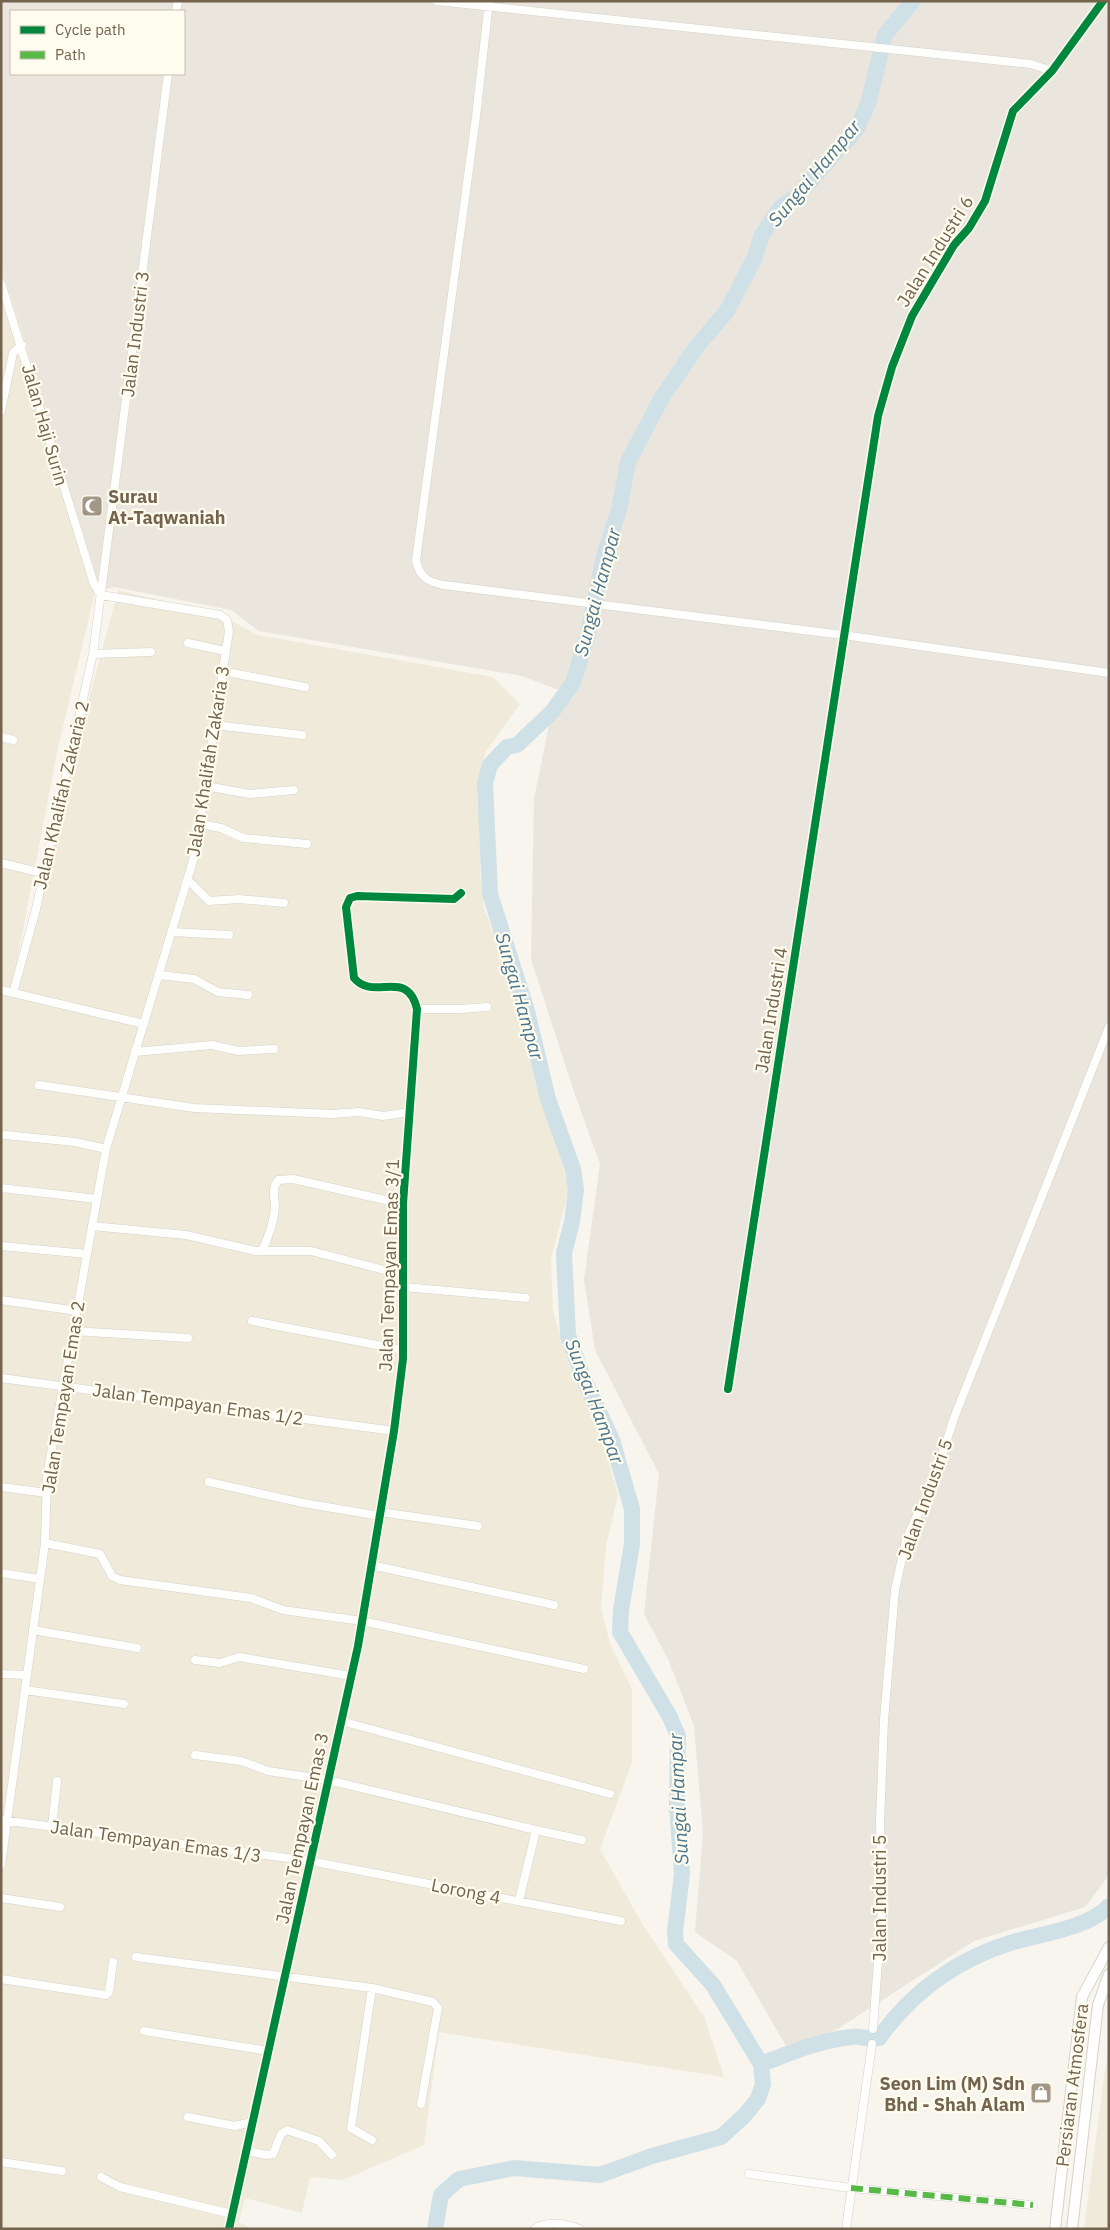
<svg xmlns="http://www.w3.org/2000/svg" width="1110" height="2230" font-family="'IBM Plex Sans',sans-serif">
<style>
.residential{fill:#f0eadb}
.industrial{fill:#eae6dd;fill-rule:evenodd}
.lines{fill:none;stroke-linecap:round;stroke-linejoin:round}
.river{stroke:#cfe0e7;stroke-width:16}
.minor-casing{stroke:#d6d2cb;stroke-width:9}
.tertiary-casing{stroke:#d6d2cb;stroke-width:12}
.minor{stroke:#fefefc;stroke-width:8}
.tertiary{stroke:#fefefc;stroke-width:10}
.quiet{stroke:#58b947;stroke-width:6;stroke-dasharray:12 6;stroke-linecap:butt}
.cycleway-casing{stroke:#fefbef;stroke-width:11}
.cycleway{stroke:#00873e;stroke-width:8}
.labels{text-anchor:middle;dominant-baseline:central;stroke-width:4.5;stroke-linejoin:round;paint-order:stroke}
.street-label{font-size:18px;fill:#74634d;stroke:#fefbef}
.poi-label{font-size:18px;font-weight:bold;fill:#74634d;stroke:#fefbef;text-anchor:start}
.water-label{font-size:19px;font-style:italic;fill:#4c768d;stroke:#fefbef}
</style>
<rect width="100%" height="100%" fill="#f7f5ed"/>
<path class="residential" d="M 1,263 L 24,337 L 95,592 L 58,748 L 12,987 L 1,985 Z
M 118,590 L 220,615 L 258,635 L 493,677 L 520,704 L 485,753 L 477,801 L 481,831 L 480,876 L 484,909 L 502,953 L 521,1011 L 569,1189 L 551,1259 L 553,1312 L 573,1375 L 597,1423 L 618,1495 L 606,1546 L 601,1607 L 610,1644 L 632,1689 L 632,1762 L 600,1849 L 643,1925 L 704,2017 L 724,2077 L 439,2032 L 424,2145 L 343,2180 L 310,2177 L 302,2213 L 245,2198 L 239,2222 L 252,2229 L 1,2229 L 1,994 L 16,997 L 39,908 L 58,815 Z
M 1109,2040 L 1109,2229 L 1084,2229 Z"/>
<path class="industrial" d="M 1,1 L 1109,1 L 1109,1875 L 1085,1907 L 974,1941 L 839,2028 L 789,2051 L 736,1960 L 695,1932 L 703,1833 L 694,1726 L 668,1659 L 644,1614 L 659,1474 L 595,1350 L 584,1280 L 600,1164 L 573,1089 L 531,959 L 534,798 L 549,726 L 574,696 L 522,676 L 259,631 L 231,610 L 114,587 L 95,592 L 24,337 L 1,263 ZM 11,11 L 184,11 L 184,74 L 11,74 Z"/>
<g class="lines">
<path class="river" d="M 761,2064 L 713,1985 L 676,1944 L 675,1932 L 682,1874 L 677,1807 L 678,1736 L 670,1717 L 620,1632 L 621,1610 L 632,1544 L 632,1509 L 612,1440 L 582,1375 L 568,1335 L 564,1253 L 572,1222 L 576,1190 L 573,1169 L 548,1099 L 527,1011 L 490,894 L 485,783 L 490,765 L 507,747 L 517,745 L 552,712 L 573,683 L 588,634 L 604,556 L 619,510 L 628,462 L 661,399 L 698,345 L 727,311 L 754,259 L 762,235 L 781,207 L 797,196 L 856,130 L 868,104 L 885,35 L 913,1
M 435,2229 L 441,2195 L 459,2179 L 514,2168 L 600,2175 L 652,2156 L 721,2137 L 744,2116 L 758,2099 L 763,2084 L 761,2064 C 791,2053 820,2040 852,2037 C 862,2036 870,2040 879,2038 C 912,1992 956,1960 1010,1943 C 1039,1934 1087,1929 1109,1906"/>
<g class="minor-casing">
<path id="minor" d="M 437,1 L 1031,64 L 1052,71
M 489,1 L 476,117 L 416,560 C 419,577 428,582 444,585 L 843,635 L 1109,673
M 176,11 L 178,1
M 1,283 L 94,584 L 101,595
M 1,411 L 13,353 L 22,345
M 188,643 L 225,651
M 93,654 L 151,652
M 222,671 L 305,687
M 214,725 L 302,735
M 1,737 L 13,740
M 205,786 L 250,794 L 294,790
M 201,824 L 221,828 L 243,838 L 307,844
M 1,863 L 43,873
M 188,880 L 209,901 L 239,899 L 284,903
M 172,932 L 229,935
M 159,975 L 194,979 L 218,992 L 248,995
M 1,990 L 144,1024
M 13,993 L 36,909 L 93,654 L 168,74
M 417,1009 L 461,1009 L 487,1007
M 135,1052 L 212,1045 L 238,1051 L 274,1049
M 39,1085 L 194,1108 L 332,1114 L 359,1112 L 383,1116 L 410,1112
M 5,1135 L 75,1142 L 106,1149
M 1,1188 L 97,1199
M 92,1226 L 186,1235 L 256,1251 L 311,1251 L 404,1275
M 1,1246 L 87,1254
M 262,1251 C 268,1238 274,1222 275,1207 C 275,1196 271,1191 278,1180 L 293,1179 L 403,1204
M 404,1287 L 526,1298
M 1,1300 L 77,1311
M 252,1321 L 403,1350
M 73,1331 L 188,1338
M 1,1378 L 394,1431
M 728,1389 L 878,416 L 892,367 L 912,316 L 954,245 L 969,228 L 985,201 L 1013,111 L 1052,71 L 1103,1
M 209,1482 L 303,1503 L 380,1516
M 1,1487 L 47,1493
M 380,1512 L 478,1526
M 45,1543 L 100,1554 L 112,1576 L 120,1580 L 251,1598 L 283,1610 L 362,1621 L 584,1669
M 371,1565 L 554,1605
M 1,1573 L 40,1579
M 33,1630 L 137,1648
M 195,1660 L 220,1663 L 239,1657 L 351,1676
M 1,1674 L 27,1675
M 25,1690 L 124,1704
M 341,1721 L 610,1794
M 195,1755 L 241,1761 L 268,1771 L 328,1780 L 536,1830
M 1,1820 L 310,1861 L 621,1921
M 52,1827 L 57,1781
M 1,1865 L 45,1543 L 47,1476 L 106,1149 L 195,854 L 229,631 L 227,620 L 220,615 L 101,595
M 1,1898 L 60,1907
M 519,1901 L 536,1830 L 582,1840
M 136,1957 L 372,1988 L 433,2002 L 438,2008 L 421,2104
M 1,1979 L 106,1995 L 109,1992 L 113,1962
M 372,1988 L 351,2128 L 372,2140
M 873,2029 L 882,1908 L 880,1822 L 884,1720 L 895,1590 L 906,1540 L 937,1471 L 954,1418 L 1109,1027
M 144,2031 L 268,2051
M 188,2117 L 235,2126 L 252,2122
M 246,2151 L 267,2155 L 273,2154 L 281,2134 L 287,2130 L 319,2141 L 332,2155
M 1,2162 L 62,2171
M 749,2174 L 851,2188 L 1033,2205
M 101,2177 L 120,2187 L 232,2214
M 229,2229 L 358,1646 L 394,1431 L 403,1359 L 403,1204 L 417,1009 C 407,967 374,1002 354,978 L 346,907 L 350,898 L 357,896 L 454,899 L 461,893
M 534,2229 C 548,2220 565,2224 580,2229
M 846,2229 L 872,2044"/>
</g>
<g class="tertiary-casing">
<path id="tertiary" d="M 1055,2229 L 1082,1997 L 1109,1947
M 1072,2229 L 1098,2005 L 1109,1974"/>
</g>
<use href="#minor" class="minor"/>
<use href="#tertiary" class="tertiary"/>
<path class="quiet" d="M 851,2188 L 1033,2205"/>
<g class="cycleway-casing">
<path id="cycleway" d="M 728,1389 L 878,416 L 892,367 L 912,316 L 954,245 L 969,228 L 985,201 L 1013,111 L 1052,71 L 1103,1
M 229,2229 L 358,1646 L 394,1431 L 403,1359 L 403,1204 L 417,1009 C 407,967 374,1002 354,978 L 346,907 L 350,898 L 357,896 L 454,899 L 461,893"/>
</g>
<use href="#cycleway" class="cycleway"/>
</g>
<defs>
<g id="mosque-square" transform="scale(1.125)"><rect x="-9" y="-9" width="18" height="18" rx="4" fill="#a29685" stroke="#fefbef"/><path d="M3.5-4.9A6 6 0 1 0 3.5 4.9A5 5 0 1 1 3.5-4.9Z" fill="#fff"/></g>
<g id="shop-square" transform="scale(1.125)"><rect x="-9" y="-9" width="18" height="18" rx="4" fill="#a29685" stroke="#fefbef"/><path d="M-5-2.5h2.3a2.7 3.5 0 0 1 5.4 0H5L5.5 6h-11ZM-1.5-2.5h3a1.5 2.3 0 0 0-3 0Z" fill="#fff"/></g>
</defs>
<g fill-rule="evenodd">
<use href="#mosque-square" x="92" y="506"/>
<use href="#shop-square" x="1041" y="2093"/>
</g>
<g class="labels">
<g class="street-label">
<text transform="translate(935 251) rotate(-58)">Jalan Industri 6</text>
<text transform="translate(135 334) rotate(-83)">Jalan Industri 3</text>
<text transform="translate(45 425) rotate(74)">Jalan Haji Surin</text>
<text transform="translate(208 761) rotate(-81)">Jalan Khalifah Zakaria 3</text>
<text transform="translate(61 795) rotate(-77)">Jalan Khalifah Zakaria 2</text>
<text transform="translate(771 1010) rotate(-81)">Jalan Industri 4</text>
<text transform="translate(389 1265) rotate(-88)">Jalan Tempayan Emas 3/1</text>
<text transform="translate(63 1397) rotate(-81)">Jalan Tempayan Emas 2</text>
<text transform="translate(198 1404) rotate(8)">Jalan Tempayan Emas 1/2</text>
<text transform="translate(925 1499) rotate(-70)">Jalan Industri 5</text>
<text transform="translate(302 1828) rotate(-78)">Jalan Tempayan Emas 3</text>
<text transform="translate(156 1841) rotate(8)">Jalan Tempayan Emas 1/3</text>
<text transform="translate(466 1891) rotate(11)">Lorong 4</text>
<text transform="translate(879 1898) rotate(-90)">Jalan Industri 5</text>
<text transform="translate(1072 2085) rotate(-83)">Persiaran Atmosfera</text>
</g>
<g class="poi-label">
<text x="108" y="496">Surau<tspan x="108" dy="21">At-Taqwaniah</tspan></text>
<text x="1025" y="2083" text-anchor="end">Seon Lim (M) Sdn<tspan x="1025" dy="21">Bhd - Shah Alam</tspan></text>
</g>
<g class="water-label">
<text transform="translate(814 173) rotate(-50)">Sungai Hampar</text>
<text transform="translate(597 592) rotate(-75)">Sungai Hampar</text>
<text transform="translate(520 996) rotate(74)">Sungai Hampar</text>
<text transform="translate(595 1401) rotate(69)">Sungai Hampar</text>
<text transform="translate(678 1799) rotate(-93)">Sungai Hampar</text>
</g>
</g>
<rect width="1110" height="2230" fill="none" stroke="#74634d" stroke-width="5"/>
<rect x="10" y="10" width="175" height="65" fill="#fefbef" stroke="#c7beae"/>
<rect x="20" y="26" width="25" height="8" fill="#00873e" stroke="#c7beae"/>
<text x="55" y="35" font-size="15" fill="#74634d">Cycle path</text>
<rect x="20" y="51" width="25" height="8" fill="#58b947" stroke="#c7beae"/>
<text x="55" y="60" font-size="15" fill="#74634d">Path</text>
</svg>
